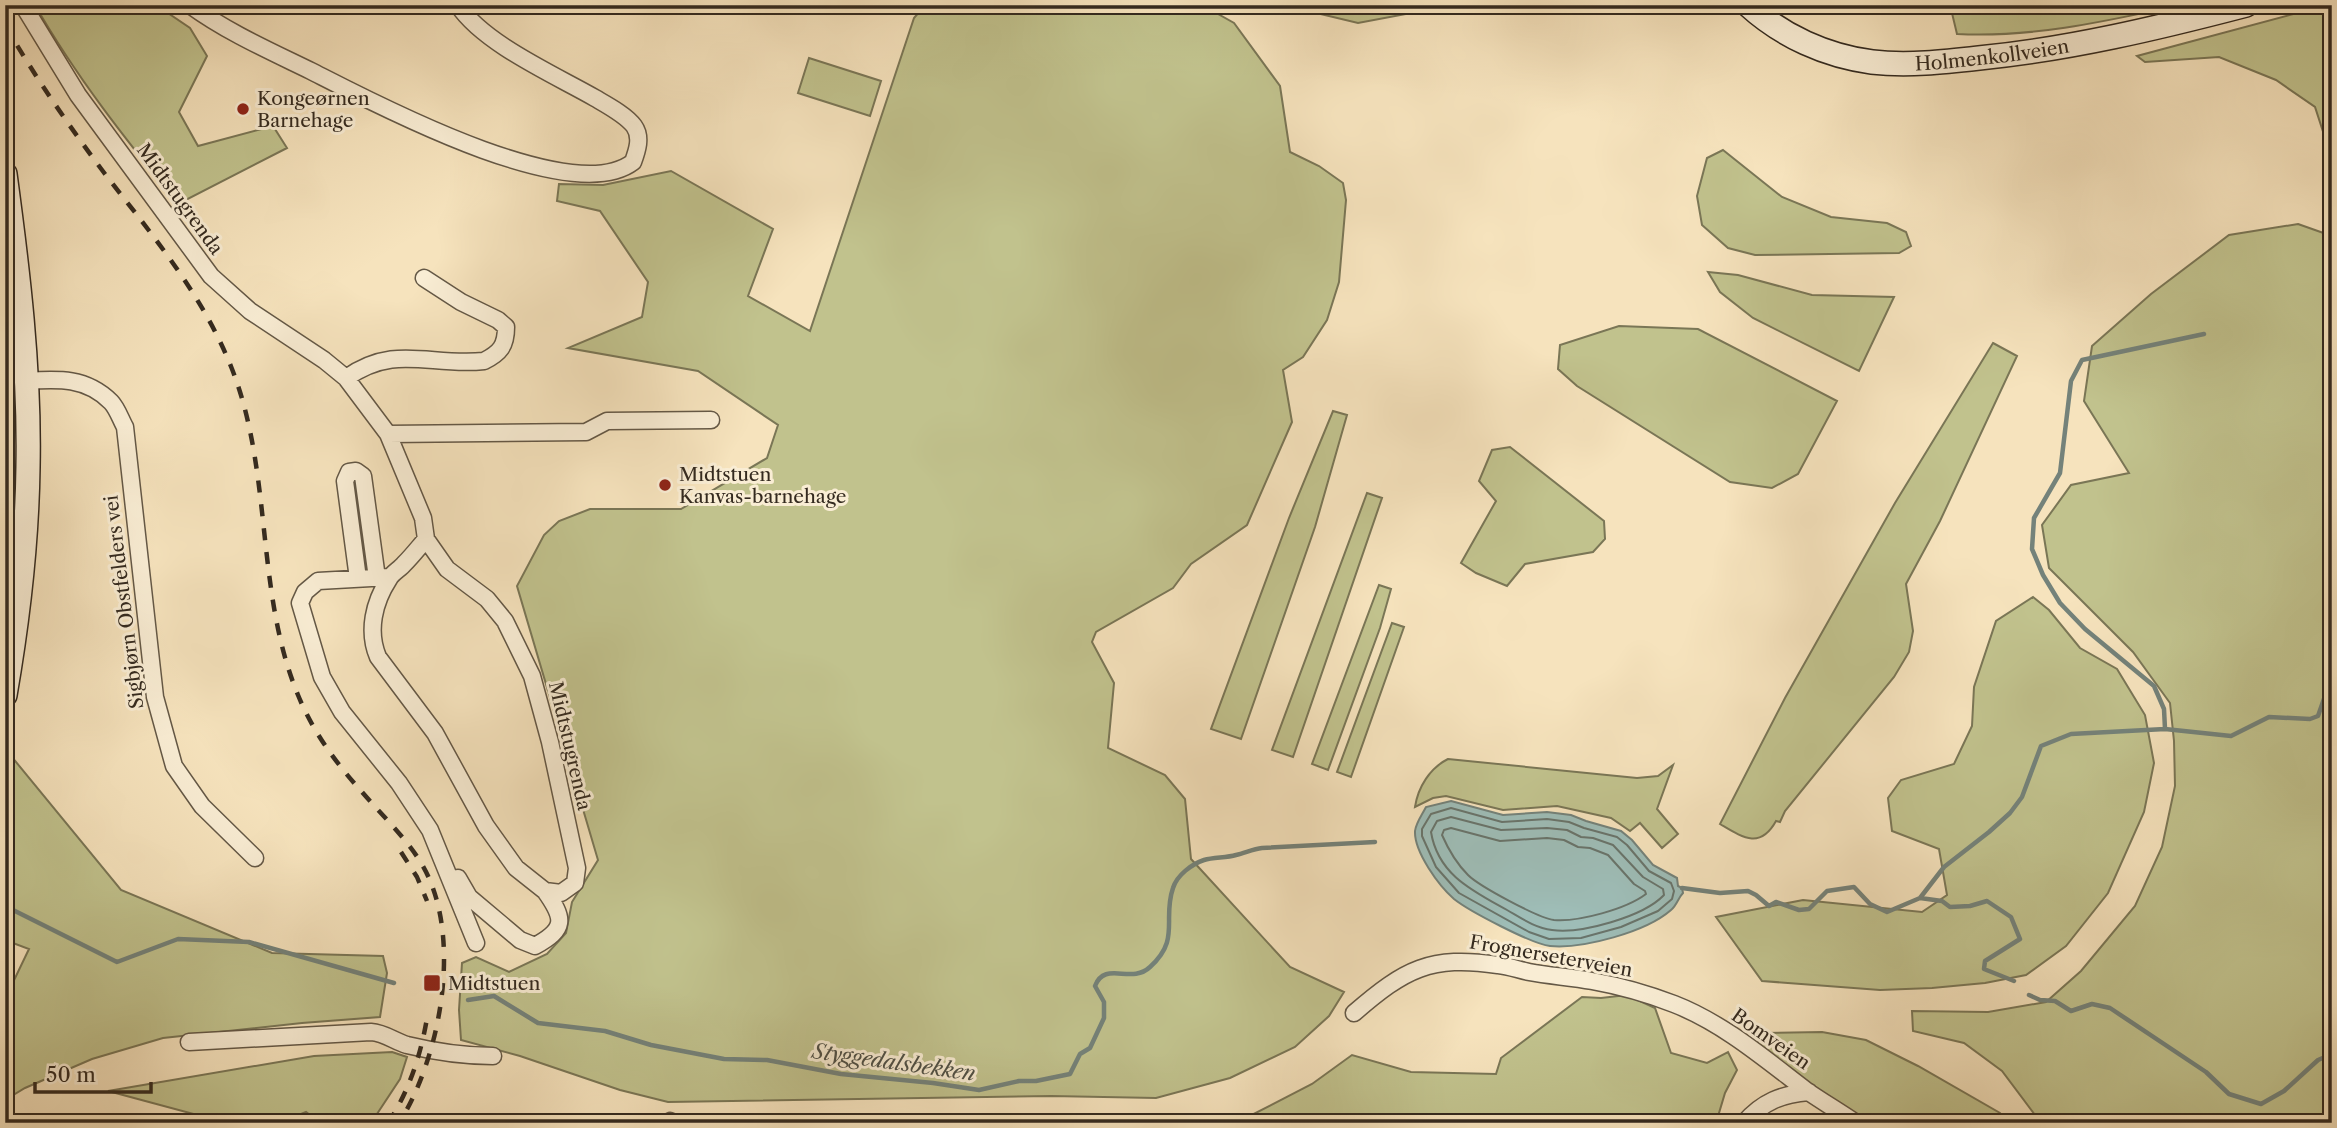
<svg xmlns="http://www.w3.org/2000/svg" width="2337" height="1128" font-family="'Libre Caslon Text',serif">
<style>
.green{fill:#c1c28d;stroke:#7a7656;stroke-width:2}
.water{fill:#9ebdb7;stroke:#74827a;stroke-width:2}
.lines{fill:none;stroke-linecap:round;stroke-linejoin:round}
.shore{stroke:#69746b;stroke-width:2}
.stream{stroke:#74827a;stroke-width:4.5}
.minor-casing{stroke:#645846;stroke-width:19}
.secondary-casing{stroke:#342a1f;stroke-width:26}
.minor{stroke:#f9edd4;stroke-width:16}
.secondary{stroke:#f9edd4;stroke-width:23}
.rail{stroke:#342a1f;stroke-width:4.5;stroke-dasharray:12 12;stroke-linecap:butt}
.poi-dot{fill:#8f2418;stroke:#f9edd4;stroke-width:2.5}
.labels{text-anchor:middle;dominant-baseline:central;stroke-width:6;stroke-linejoin:round;paint-order:stroke}
.street-label{font-size:19px;fill:#342a1f;stroke:#f9edd4}
.poi-label{font-size:19px;fill:#342a1f;stroke:#f9edd4;text-anchor:start}
.water-label{font-size:21px;font-style:italic;fill:#4e4f45;stroke:#f9edd4}
</style>
<rect width="100%" height="100%" fill="#f6e3bd"/>
<filter id="stains"><feTurbulence type="fractalNoise" baseFrequency=".00286" numOctaves="4"/><feColorMatrix values="0 0 0 0 .2 0 0 0 0 .09 0 0 0 0 .02 0 0 0 .5 -.17"/></filter>
<radialGradient id="worn" r=".72"><stop offset=".6" stop-color="#630" stop-opacity="0"/><stop offset="1" stop-color="#630" stop-opacity=".3"/></radialGradient>
<path class="green" d="M 35,5 L 156,5 L 190,28 L 207,56 L 179,112 L 198,146 L 273,126 L 287,148 L 178,204 C 127,141 76,77 35,5 Z
M 925,5 L 1202,5 L 1234,23 L 1280,86 L 1290,152 L 1319,166 L 1343,183 L 1346,200 L 1339,282 L 1327,320 L 1303,357 L 1283,370 L 1292,422 L 1247,525 L 1191,564 L 1173,588 L 1096,632 L 1092,642 L 1114,683 L 1108,748 L 1165,775 L 1185,799 L 1191,859 L 1290,967 L 1344,992 L 1329,1016 L 1295,1047 L 1230,1078 L 1156,1098 L 1051,1096 L 668,1102 L 620,1090 L 520,1056 L 461,1040 L 459,1010 L 462,963 L 476,957 L 509,972 L 547,954 L 566,933 L 572,902 L 598,860 L 517,586 L 544,535 L 559,521 L 590,509 L 681,509 L 767,458 L 778,425 L 698,371 L 568,348 L 642,317 L 648,282 L 600,211 L 557,201 L 559,184 L 603,185 L 671,171 L 773,229 L 748,296 L 810,331 L 914,18 Z
M 1283,5 L 1421,5 L 1422,11 L 1358,23 Z
M 1993,5 L 2181,5 C 2107,21 2033,38 1957,34 L 1951,9 Z
M 2332,8 L 2332,145 L 2327,144 L 2315,107 L 2276,80 L 2219,57 L 2145,62 L 2137,56 L 2312,9 Z
M 809,58 L 881,81 L 870,116 L 798,93 Z
M 1723,150 L 1782,197 L 1831,217 L 1887,223 L 1906,232 L 1911,246 L 1899,253 L 1755,255 L 1728,248 L 1702,225 L 1697,196 L 1707,158 Z
M 2298,224 L 2332,236 L 2332,1123 L 2045,1123 L 2035,1115 L 2002,1071 L 1964,1043 L 1913,1031 L 1912,1011 L 1988,1012 L 2046,1002 L 2081,971 L 2135,906 L 2162,847 L 2175,786 L 2174,741 L 2170,703 L 2133,652 L 2049,568 L 2042,525 L 2071,485 L 2129,473 L 2084,401 L 2092,346 L 2151,294 L 2229,235 Z
M 1708,272 L 1738,275 L 1812,295 L 1894,297 L 1859,371 L 1753,318 L 1720,292 Z
M 1619,326 L 1698,329 L 1837,401 L 1798,474 L 1772,488 L 1730,482 L 1577,386 L 1558,369 L 1560,345 Z
M 1993,343 L 2017,356 L 1940,521 L 1906,584 L 1913,631 L 1909,652 L 1894,677 L 1785,811 L 1780,822 L 1776,821 C 1760,850 1742,837 1720,824 L 1785,698 L 1895,503 Z
M 1333,411 L 1347,415 L 1315,527 L 1241,739 L 1211,729 L 1289,518 Z
M 1510,447 L 1604,521 L 1605,539 L 1593,552 L 1525,564 L 1507,586 L 1476,573 L 1461,563 L 1496,501 L 1479,481 L 1492,450 Z
M 1367,493 L 1382,498 L 1293,757 L 1272,750 Z
M 1379,585 L 1391,589 L 1380,628 L 1328,770 L 1312,764 Z
M 2033,597 L 2049,610 L 2080,648 L 2117,669 L 2145,715 L 2154,763 L 2144,812 L 2108,893 L 2066,946 L 2026,975 L 1985,983 L 1932,988 L 1880,990 L 1762,981 L 1716,917 L 1803,900 L 1922,912 L 1947,895 L 1939,849 L 1892,831 L 1888,798 L 1901,780 L 1954,764 L 1972,726 L 1974,687 L 1996,621 Z
M 1392,623 L 1404,627 L 1351,777 L 1337,772 Z
M 7,751 L 121,890 L 272,953 L 383,956 L 387,973 L 380,1017 L 302,1023 L 163,1038 L 92,1059 L 25,1088 L 5,1100 L 5,999 L 29,949 L 5,940 L 5,759 Z
M 1448,759 L 1637,778 L 1658,776 L 1673,765 L 1657,809 L 1678,834 L 1662,848 L 1640,823 L 1630,831 L 1611,818 L 1557,806 L 1503,810 L 1446,796 L 1433,798 L 1415,807 C 1418,787 1430,768 1448,759 Z
M 1627,995 L 1655,1008 L 1671,1053 L 1707,1063 L 1728,1052 L 1737,1070 L 1725,1093 L 1716,1123 L 1236,1123 L 1312,1084 L 1352,1055 L 1411,1072 L 1496,1074 L 1501,1058 L 1582,997 L 1601,998 Z
M 1822,1032 L 1866,1040 L 1918,1066 L 2000,1113 L 2009,1123 L 1871,1123 L 1808,1083 L 1757,1043 L 1764,1033 Z
M 392,1052 L 407,1057 L 400,1079 L 371,1123 L 320,1123 L 306,1112 L 279,1123 L 227,1123 L 108,1091 L 314,1056 Z"/>
<path class="water" d="M 1451,801 L 1503,815 L 1547,812 L 1571,815 L 1586,821 L 1621,831 L 1632,840 L 1653,865 L 1677,878 L 1678,886 L 1682,888 L 1683,893 C 1678,898 1677,905 1671,910 C 1646,932 1583,949 1550,946 C 1532,944 1469,911 1454,899 C 1439,886 1414,852 1415,831 C 1416,823 1422,815 1426,807 Z"/>
<g class="lines">
<path class="shore" d="M 1451,808 L 1502,822 L 1547,819 L 1569,822 L 1584,828 L 1617,837 L 1627,845 L 1649,871 L 1671,883 L 1674,891 L 1672,899 L 1658,911 L 1621,927 L 1581,938 L 1549,939 L 1529,932 L 1459,893 L 1436,867 L 1422,836 L 1422,829 L 1431,814 Z
M 1451,817 L 1501,830 L 1547,828 L 1567,830 L 1581,837 L 1593,838 L 1613,845 L 1643,877 L 1663,889 L 1664,895 C 1643,917 1581,934 1552,930 C 1535,928 1521,918 1507,910 C 1473,891 1438,875 1431,832 L 1437,821 Z
M 1451,828 L 1500,841 L 1547,838 L 1564,840 L 1578,847 L 1590,848 L 1608,855 L 1634,884 L 1645,891 L 1646,894 C 1626,909 1579,922 1554,920 C 1538,918 1479,886 1468,875 C 1456,863 1449,851 1442,835 L 1444,830 Z"/>
<path class="stream" d="M 2165,729 L 2164,709 L 2154,686 L 2085,629 L 2060,603 L 2043,575 L 2032,549 L 2034,518 L 2060,473 L 2071,381 L 2082,360 L 2204,334
M 1682,888 L 1720,893 L 1748,891 L 1756,895 L 1769,906 L 1776,902 L 1799,910 L 1809,909 L 1827,891 L 1854,887 L 1870,904 L 1887,912 L 1920,898 L 1942,901 L 1950,907 L 1970,906 L 1987,901 L 2011,917 L 2020,939 L 1985,961 L 1984,969 L 2014,981
M 1920,898 L 1944,867 L 1989,832 L 2010,813 L 2022,797 L 2041,746 L 2071,734 L 2165,729 L 2231,736 L 2269,717 L 2310,719 L 2318,716 L 2325,696 L 2332,692
M 5,906 L 117,962 L 178,939 L 249,942 L 394,983
M 2029,995 L 2040,1000 L 2055,1001 L 2071,1011 L 2092,1004 L 2110,1008 L 2206,1072 L 2229,1094 L 2261,1104 L 2284,1091 L 2318,1060 L 2332,1054
M 468,1000 L 494,996 L 538,1023 L 605,1031 L 651,1045 L 724,1059 L 767,1060 L 841,1074 L 933,1083 L 979,1090 L 1019,1081 L 1036,1081 L 1070,1074 L 1080,1054 L 1090,1048 L 1104,1018 L 1104,1002 L 1095,986 C 1105,960 1131,985 1150,967 C 1181,939 1162,920 1173,888 C 1177,875 1192,864 1204,860 C 1214,857 1226,858 1236,855 C 1245,853 1253,849 1262,848 C 1299,846 1337,844 1375,842"/>
<g class="minor-casing">
<path id="minor" d="M 23,5 L 78,95 L 211,276 L 250,311 L 324,360 L 346,378 L 388,434 L 423,518 L 426,539 L 447,569 L 487,599 L 505,621 L 532,676 L 550,742 L 577,868 L 575,883 L 561,893 L 545,891 L 516,868 L 486,826 L 435,733 L 378,657 C 367,631 374,602 389,579 C 392,573 400,569 404,564 C 412,556 419,547 426,539
M 190,5 C 227,32 270,51 311,71 C 372,102 572,209 633,162 C 637,151 642,137 634,126 C 626,115 607,105 595,98 C 555,75 484,44 458,5
M 346,378 C 396,343 430,367 484,361 C 500,353 506,346 506,327 L 498,320 L 461,302 L 424,278
M 26,381 C 58,379 86,377 111,402 C 117,408 121,420 125,427 L 155,697 L 174,766 L 202,806 L 255,858
M 388,434 L 586,432 L 607,421 L 711,420
M 357,571 L 345,481 L 349,472 L 356,471 L 363,476 L 377,578
M 389,577 L 318,581 L 305,592 L 300,603 L 322,677 L 342,712 L 399,783 L 430,830 L 476,943
M 458,878 L 469,897 L 520,940 L 535,946 C 566,929 565,919 545,891
M 1354,1013 C 1405,969 1430,955 1498,965 C 1509,966 1519,970 1529,972 C 1550,976 1571,977 1592,981 C 1620,986 1648,994 1674,1004 C 1723,1023 1765,1059 1807,1091 C 1823,1102 1840,1112 1856,1123
M 189,1042 L 371,1032 C 385,1033 394,1041 407,1045 C 436,1052 464,1056 493,1056
M 670,1121 L 673,1123
M 1744,1123 C 1762,1102 1782,1094 1809,1092"/>
</g>
<g class="secondary-casing">
<g id="secondary">
<path id="s1" d="M 1748,5 C 1782,36 1826,56 1872,62 C 1907,66 1944,62 1979,58 C 2070,49 2158,28 2246,5"/>
<path d="M 5,174 C 18,270 30,369 28,467 C 27,543 18,620 5,695"/>
</g>
</g>
<use href="#minor" class="minor"/>
<use href="#secondary" class="secondary"/>
<path class="rail" d="M 5,25 C 35,77 69,126 105,174 C 153,236 203,295 232,369 C 273,474 255,591 298,695 C 313,732 336,763 362,792 C 381,814 402,834 418,858 C 465,928 442,1055 399,1123
M 401,852 L 417,877 L 427,901
M 388,1123 C 410,1090 422,1051 428,1012"/>
</g>
<g class="poi-dot">
<circle cx="243" cy="109" r="7"/>
<circle cx="665" cy="485" r="7"/>
<rect x="423" y="974" width="18" height="18" rx="3.5"/>
</g>
<g class="labels">
<g class="street-label">
<text stroke="none"><textPath href="#s1" startOffset="259">Holmenkollveien</textPath></text>
<text transform="translate(180 199) rotate(54)">Midtstugrenda</text>
<text transform="translate(124 602) rotate(-97)">Sigbjørn Obstfelders vei</text>
<text transform="translate(570 746) rotate(77)">Midtstugrenda</text>
<text transform="translate(1551 956) rotate(10)">Frognerseterveien</text>
<text transform="translate(1771 1039) rotate(35)">Bomveien</text>
</g>
<g class="poi-label">
<text x="257" y="98">Kongeørnen<tspan x="257" dy="22">Barnehage</tspan></text>
<text x="679" y="474">Midtstuen<tspan x="679" dy="22">Kanvas-barnehage</tspan></text>
<text x="448" y="983">Midtstuen</text>
</g>
<g class="water-label">
<text transform="translate(894 1062) rotate(8)">Styggedalsbekken</text>
</g>
</g>
<rect width="2337" height="1128" fill="none" stroke="#f6e3bd" stroke-width="28"/>
<rect x="7" y="7" width="2323" height="1114" fill="none" stroke="#342a1f" stroke-width="3.5"/>
<rect x="14" y="14" width="2309" height="1100" fill="none" stroke="#342a1f" stroke-width="2"/>
<path d="M35 1082v10h116v-10" fill="none" stroke="#342a1f" stroke-width="3.5"/>
<text x="46" y="1082" font-size="21" fill="#342a1f" stroke="#f9edd4" stroke-width="5" paint-order="stroke">50 m</text>
<rect width="100%" height="100%" filter="url(#stains)"/>
<rect width="100%" height="100%" fill="url(#worn)"/>
</svg>
